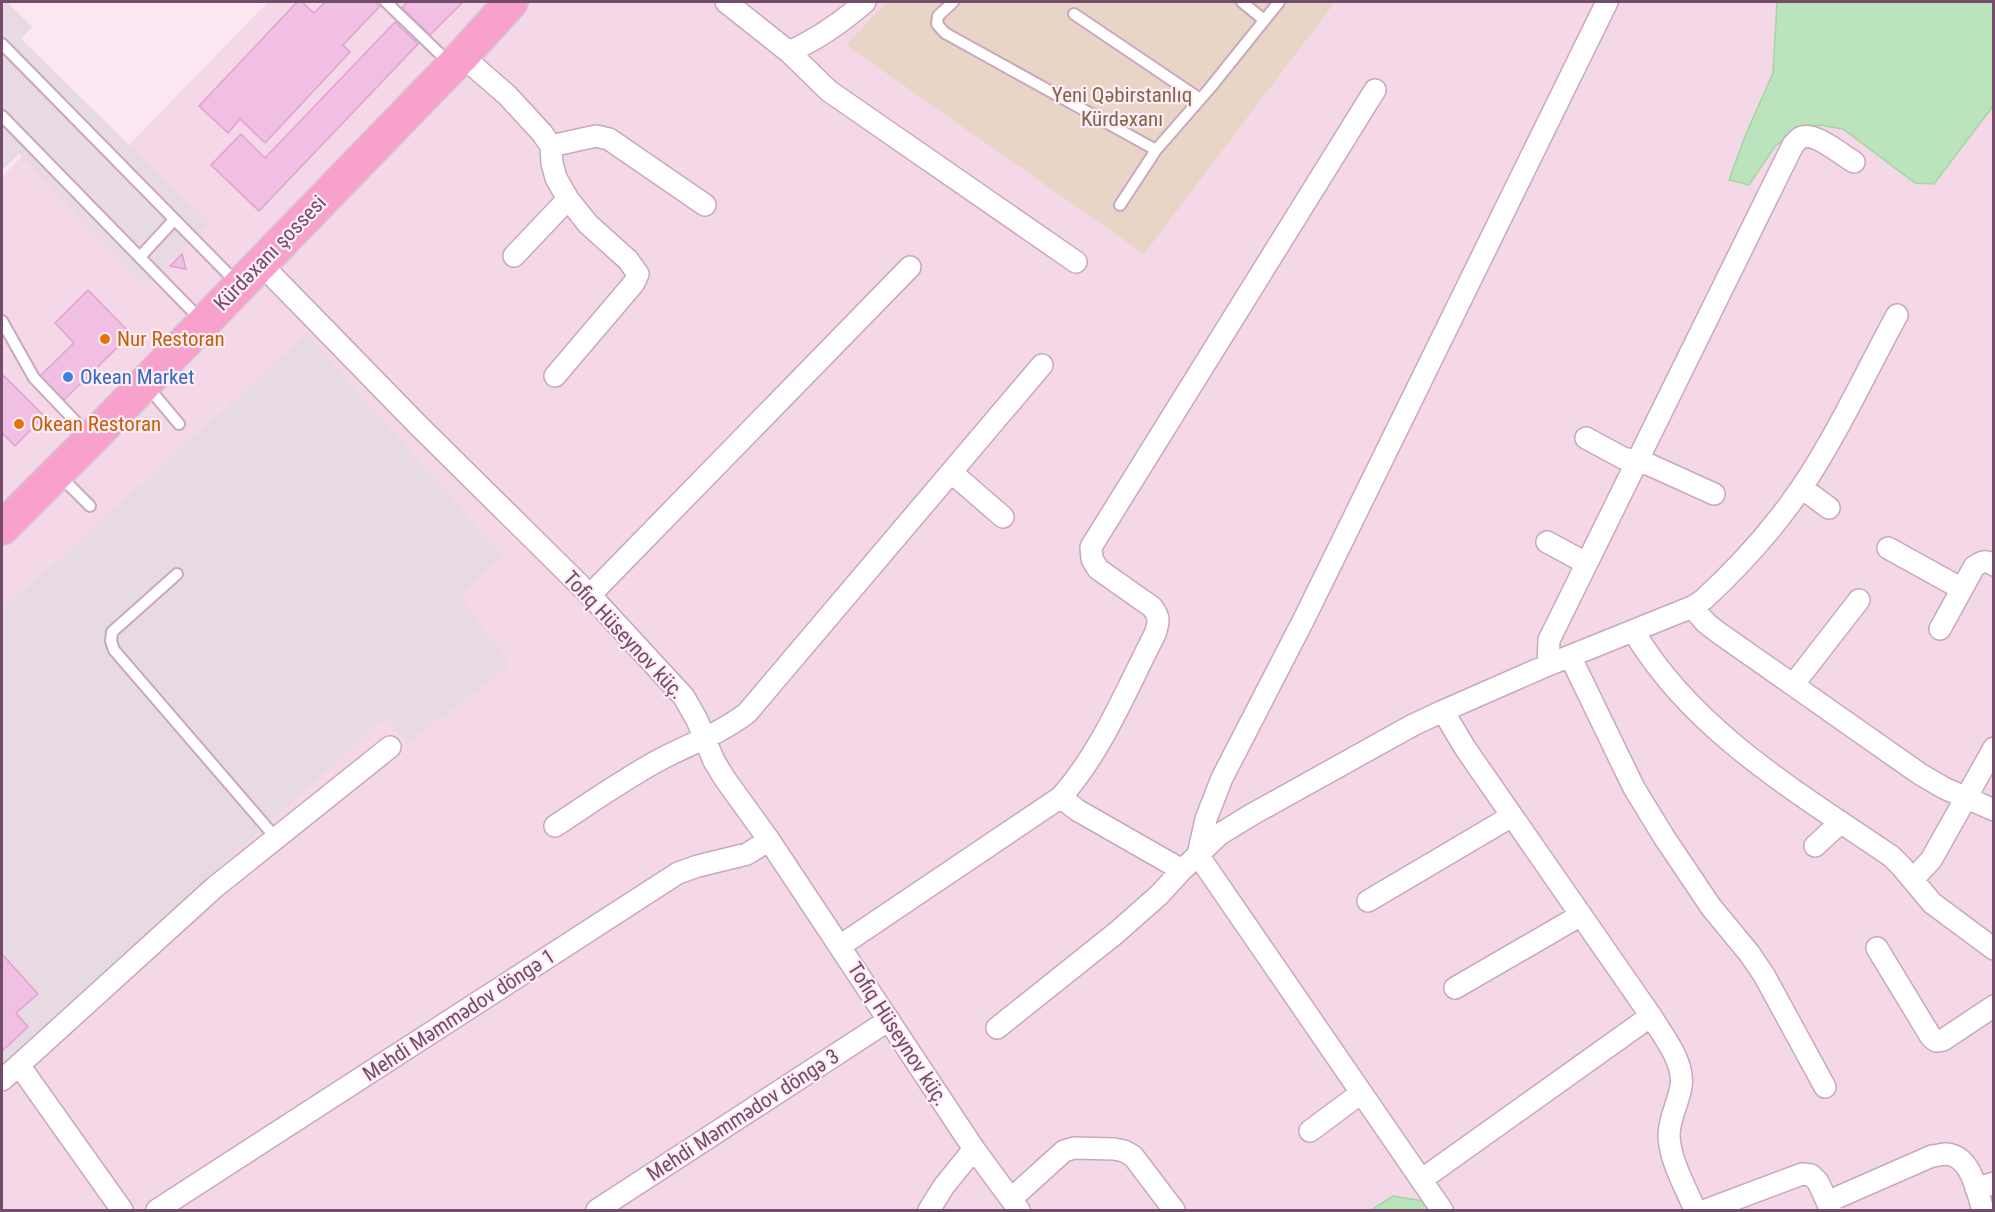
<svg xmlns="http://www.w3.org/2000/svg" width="1995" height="1212" font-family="'Roboto Condensed',sans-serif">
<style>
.residential{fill:#f5d8e8}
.industrial{fill:#e7dae3}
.green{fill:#e9d5c5}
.water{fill:#bbe4bc;stroke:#a2d6a3;stroke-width:1.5}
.building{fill:#f0bfe3;stroke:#e2a0d1;stroke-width:1.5}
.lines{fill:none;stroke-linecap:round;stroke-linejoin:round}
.service-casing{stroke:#c8a8be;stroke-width:14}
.minor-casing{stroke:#c8a8be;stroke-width:24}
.primary-casing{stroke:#d3c6d0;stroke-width:36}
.service{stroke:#fff;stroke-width:10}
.minor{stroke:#fff;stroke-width:21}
.primary{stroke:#f7a1cc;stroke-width:33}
.food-dot{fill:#e8710a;stroke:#feecf6;stroke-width:2}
.shop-dot{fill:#3f7fe0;stroke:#feecf6;stroke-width:2}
.labels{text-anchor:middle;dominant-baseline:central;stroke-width:4.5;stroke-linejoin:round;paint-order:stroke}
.park-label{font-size:21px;fill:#7f6747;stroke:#feecf6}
.street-label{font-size:21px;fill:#744c6b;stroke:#feecf6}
.food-label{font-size:21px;fill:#c56008;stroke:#feecf6;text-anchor:start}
.shop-label{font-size:21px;fill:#366cbe;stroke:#feecf6;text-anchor:start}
</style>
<rect width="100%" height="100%" fill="#fbe6f1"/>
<path class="residential" d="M 268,2 L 1993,2 L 1993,1210 L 2,1210 L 2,177 L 78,97 L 129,145 Z"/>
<path class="industrial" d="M 2,2 L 7,2 L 32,27 L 21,39 L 209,223 L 144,285 L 19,154 L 2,170 Z
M 307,334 L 502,555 L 461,596 L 510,666 L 408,743 L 385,718 L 2,1064 L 2,610 Z"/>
<path class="green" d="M 887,2 L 1335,2 L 1144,254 L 846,45 Z"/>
<path class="water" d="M 1777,2 L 1993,2 L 1993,106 L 1934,184 L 1915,183 L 1843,129 L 1820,125 L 1805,128 L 1776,145 L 1749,185 L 1729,180 L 1746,134 L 1773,73 Z
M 1393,1196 L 1423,1201 L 1430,1210 L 1371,1210 Z"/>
<path class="building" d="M 297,2 L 302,2 L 314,13 L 325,2 L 375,2 L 380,6 L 343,45 L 350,52 L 265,143 L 240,119 L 228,133 L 199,106 Z
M 407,2 L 463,2 L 430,35 L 402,8 Z
M 395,22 L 418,44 L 259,211 L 211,165 L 241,134 L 265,158 Z
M 182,254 L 186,269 L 170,266 Z
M 88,290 L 131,334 L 64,400 L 40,376 L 74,343 L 55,323 Z
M 4,376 L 44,416 L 15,446 L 2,433 L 2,379 Z
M 2,954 L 38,994 L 16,1013 L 28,1027 L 2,1051 Z"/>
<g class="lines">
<g class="service-casing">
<path id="service" d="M 386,2 L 439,53
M 953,2 L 938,16 L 937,24 L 945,33 L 1156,150
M 1242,2 L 1264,20
M 1074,14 L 1200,99
M 2,44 L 237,283
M 2,116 L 201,320
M 1120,205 L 1156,150 L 1210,88 L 1279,2
M 140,257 L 174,220
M 2,321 L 34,378 L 77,423
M 147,386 L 179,424
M 59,475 L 90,506
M 177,574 L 112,632 L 111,641 L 114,650 L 276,838"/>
</g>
<g class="minor-casing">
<path id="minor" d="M 726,2 L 789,52 C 818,39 842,22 865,2
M 789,52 L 829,91 L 1076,262
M 462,56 L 507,95 L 542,133 L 551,146 L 552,163 L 556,178 L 568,199 L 588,224 L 628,260 L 638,274 L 634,283 L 555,376
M 551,146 L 596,136 L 609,139 L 705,205
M 514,256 L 568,199
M 261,264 L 418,425 L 590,595 L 684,697 L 697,720 L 714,761 L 725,779 L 769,840 L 974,1149 L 1019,1210
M 1586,438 L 1623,458 L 1650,465 L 1714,494
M 951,472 L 1003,517
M 1802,488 L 1829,508
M 1547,542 L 1586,563
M 1888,548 L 1962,589
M 590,595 L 910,267
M 1692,607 L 1706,623 L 1719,633 L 1920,774 L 1944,788 L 1994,810
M 1940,629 L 1974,567 C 1982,561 1986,560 1994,565
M 1634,632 C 1693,731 1797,792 1891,856 L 1902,867 L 1932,903 L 1994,949
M 1570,656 L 1634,788 L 1664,837 L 1711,907 L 1749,953 L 1764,975 L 1825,1087
M 1548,665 L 1549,640 L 1793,145 C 1795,143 1797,140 1800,138 C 1813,130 1842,155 1854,162
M 1793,685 L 1859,600
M 1443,711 L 1465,748 L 1651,1016 C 1663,1036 1685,1062 1681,1087 C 1678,1104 1669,1118 1669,1136 C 1670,1161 1686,1188 1695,1210
M 1061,797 L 1077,810 L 1182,870
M 555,826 C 590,803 624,779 661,759 C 690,744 721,733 747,713 L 1042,365
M 1815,846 L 1841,822
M 1913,879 L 1931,860 L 1994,748
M 1368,901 L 1512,816
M 840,946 L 1061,797 C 1102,751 1127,688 1155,634 C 1159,622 1160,617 1152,607 L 1098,569 L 1092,559 L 1091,547 L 1375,90
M 1877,948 L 1931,1037 L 1936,1041 L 1943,1040 L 1994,1006
M 1455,988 L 1581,915
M 997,1028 L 1116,933 L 1159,895 L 1182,870 L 1220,834 L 1251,815 L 1413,725 L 1443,711 L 1548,665 L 1692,607 L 1703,600 C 1740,566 1774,528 1802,487 C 1838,433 1866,372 1897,315
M 19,1065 L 215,887 L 390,747
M 2,1080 L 19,1065 L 122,1210
M 1310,1131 L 1361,1093
M 1421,1180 L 1651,1016
M 1976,1189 L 1994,1183
M 1011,1199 L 1064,1151 L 1074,1148 L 1114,1149 L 1124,1151 L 1133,1156 L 1174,1210
M 1827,1202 L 1932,1156 C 1936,1156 1942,1154 1946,1154 C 1971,1155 1977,1192 1983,1210
M 157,1210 L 678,873 L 698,866 L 747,854 L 769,840
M 597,1210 L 889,1020
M 929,1210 L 944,1186 L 974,1149
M 1442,1210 L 1198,855 L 1206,819 L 1222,778 L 1304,619 L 1607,2
M 1706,1210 L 1802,1174 L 1811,1175 L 1818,1182 L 1831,1210"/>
</g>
<g class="primary-casing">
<path id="primary" d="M 2,528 L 92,438 L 462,56 L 511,2"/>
</g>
<use href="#service" class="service"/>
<use href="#minor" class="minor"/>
<use href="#primary" class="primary"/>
</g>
<g class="food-dot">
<circle cx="105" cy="339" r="6"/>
<circle cx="19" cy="424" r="6"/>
</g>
<circle class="shop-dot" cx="68" cy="377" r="6"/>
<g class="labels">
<g class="park-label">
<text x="1122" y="95">Yeni Qəbirstanlıq<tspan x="1122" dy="24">Kürdəxanı</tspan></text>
</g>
<g class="street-label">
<text transform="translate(270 253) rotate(-46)">Kürdəxanı şossesi</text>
<text transform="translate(624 635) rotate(47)">Tofiq Hüseynov küç.</text>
<text transform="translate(459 1015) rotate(-33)">Mehdi Məmmədov döngə 1</text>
<text transform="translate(898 1034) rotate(57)">Tofiq Hüseynov küç.</text>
<text transform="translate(743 1115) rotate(-33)">Mehdi Məmmədov döngə 3</text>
</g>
<g class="food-label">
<text x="117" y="339">Nur Restoran</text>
<text x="31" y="424">Okean Restoran</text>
</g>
<g class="shop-label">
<text x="80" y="377">Okean Market</text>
</g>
</g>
<rect width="1995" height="1212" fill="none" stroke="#744c6b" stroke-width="6"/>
</svg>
